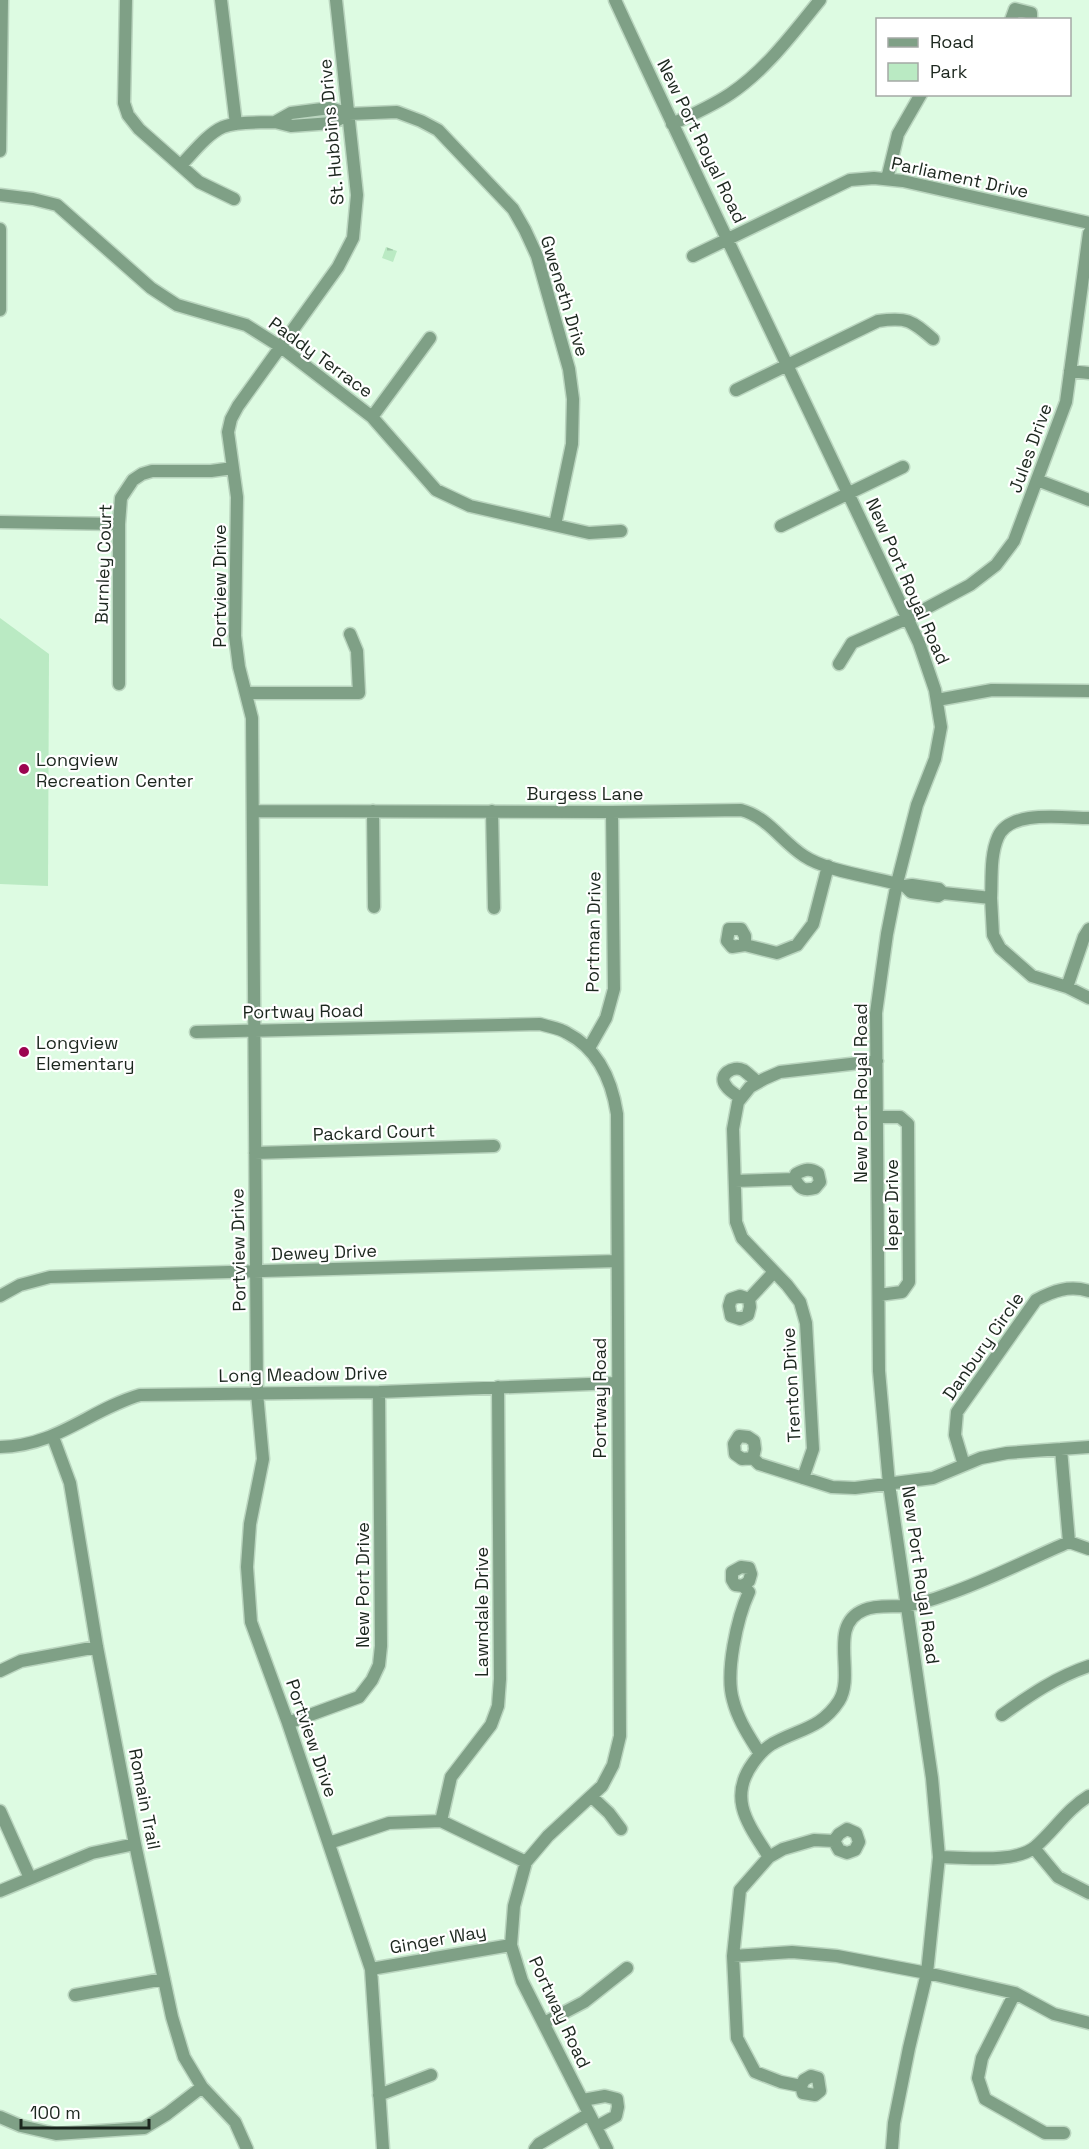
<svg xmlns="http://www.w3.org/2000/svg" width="1089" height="2149" font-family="'Space Grotesk',sans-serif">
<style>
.green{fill:#baeac3}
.cemetery{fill:url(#cemetery-stones)}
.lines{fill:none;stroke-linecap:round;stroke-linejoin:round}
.minor-casing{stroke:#bad5bf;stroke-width:15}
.minor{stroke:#7fa086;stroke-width:12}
.poi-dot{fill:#9c0450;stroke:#fff;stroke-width:2}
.labels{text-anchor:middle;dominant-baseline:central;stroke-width:4.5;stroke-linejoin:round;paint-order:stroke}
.street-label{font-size:18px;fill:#1c271e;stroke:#fff}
.poi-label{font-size:18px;fill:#1c271e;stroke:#fff;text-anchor:start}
</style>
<defs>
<pattern id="cemetery-stones" width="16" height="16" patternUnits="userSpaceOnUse" patternTransform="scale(1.5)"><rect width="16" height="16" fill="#baeac3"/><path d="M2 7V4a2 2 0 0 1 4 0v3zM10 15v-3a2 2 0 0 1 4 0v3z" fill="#9fc9a7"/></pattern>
</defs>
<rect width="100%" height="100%" fill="#ddfbe2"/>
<path class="green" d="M 0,618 L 49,654 L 48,886 L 0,884 Z"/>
<path class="cemetery" d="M 386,247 L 397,251 L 393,262 L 382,258 Z"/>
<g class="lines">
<g class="minor-casing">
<path id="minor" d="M 126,0 L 124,103 L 128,115 L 139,129 L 199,182 L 234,199
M 221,0 L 236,124
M 336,0 L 357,195 L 353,238 L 338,267 L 238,406 L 231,419 L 228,432 L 237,497 L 235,636 L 239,667 L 252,718 L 257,1393 L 263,1459 L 250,1524 L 247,1567 L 251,1622 L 288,1723 L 371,1969 L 383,2149
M 615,0 C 714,215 818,428 919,643 L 935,690 L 941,727 L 935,759 L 917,805 L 897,883 L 887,934 L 876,1013 L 879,1371 L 889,1484 L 932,1778 L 939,1857 L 927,1973 L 909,2048 L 894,2123 L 892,2149
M 1011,20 L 1015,9 L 1031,13 L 1031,20
M 349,114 L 332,123 L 291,126 L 275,122 L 291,113 L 330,108 L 349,114 L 397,112 L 421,121 L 438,130 L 513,209 L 525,230 L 537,256 L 569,369 L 573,399 L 572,444 L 555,525
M 672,124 C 692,115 712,106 730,94 C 766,70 793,33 820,0
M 0,151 L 2,0
M 181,165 C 193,153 207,134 223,127 C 238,121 259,123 275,122
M 887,179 L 898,134 L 921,94
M 0,195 L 33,199 L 57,205 L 151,288 L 177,305 L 246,325 L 281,347 L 372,417 L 436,490 L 470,506 L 589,533 L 621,531
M 0,229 L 0,310
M 693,256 L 850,180 L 874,178 L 903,181 L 1089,223
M 1070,371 L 1089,373
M 736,390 L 878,321 C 907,317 911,320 933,339
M 372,417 L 430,338
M 1037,480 L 1089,500
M 0,522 L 119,524
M 781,526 L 903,467
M 839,664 L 852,643 L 908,618 L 970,585 L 996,565 L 1014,541 L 1066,402 L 1089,233
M 119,684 L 119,524 L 121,498 L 133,480 L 142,474 L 152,471 L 211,471 L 233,468
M 246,693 L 359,693 L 357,651 L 350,634
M 937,700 L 992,690 L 1089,691
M 254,811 L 612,812 L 741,810 C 768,817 781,841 804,856 C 828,872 876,877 905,886
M 373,811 L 374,907
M 492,811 L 494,908
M 912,885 L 939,889 L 943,893 L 938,896 L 911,892 L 905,886 Z
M 943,893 L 991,898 L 993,935 L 1000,948 L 1032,976 L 1067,987 L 1089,998
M 991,898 C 992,879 990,855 998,837 C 1010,809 1064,818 1089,818
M 745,945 L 745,936 L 741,929 L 729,929 L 727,941 L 732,947 L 745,945 L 777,953 L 797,945 L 813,924 L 828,866
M 1067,987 L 1084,937 L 1089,929
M 196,1032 L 540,1024 C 549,1027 560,1028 567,1033 C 598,1049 612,1081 617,1114 L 620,1736 L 613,1765 L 602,1786 L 548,1836 L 526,1862 L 514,1906 L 511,1945 L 522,1981 L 607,2149
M 589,1048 L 606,1018 L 614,989 L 612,812
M 741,1098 C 736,1095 729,1091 726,1086 C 717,1075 733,1065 743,1070 C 748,1073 753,1079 758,1082
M 877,1117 L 900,1117 L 908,1124 L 909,1282 L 902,1292 L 879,1295
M 255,1153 L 494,1146
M 735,1181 L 795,1179 C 800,1189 804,1191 815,1188 L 820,1182 L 818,1173 C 810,1168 805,1169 796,1174 L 795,1179
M 0,1296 L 20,1285 L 50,1277 L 617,1261
M 749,1299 L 740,1296 L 731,1299 L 729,1306 L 731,1316 L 740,1319 L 748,1315 L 750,1307 L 749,1299 L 774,1272
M 53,1437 L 70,1483 L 97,1647 L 135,1844 L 172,2017 L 184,2057 L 202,2087 L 235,2122 L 247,2149
M 0,1447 C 57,1446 89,1410 140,1395 L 379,1392 L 617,1383
M 1061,1449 L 1069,1542
M 753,1458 L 755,1449 L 754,1441 L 748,1437 L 739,1436 L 734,1444 L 735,1454 L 742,1459 L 753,1458 L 759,1464 L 832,1487 L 855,1488 L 933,1478 L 981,1458 L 1007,1453 L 1089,1447
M 964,1465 L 955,1435 L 957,1412 L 1036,1300 C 1053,1291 1069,1285 1089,1291
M 803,1478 L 813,1449 L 806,1323 L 800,1302 L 787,1285 L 742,1238 L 736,1222 L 733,1129 L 738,1102 L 750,1087 L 764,1079 L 780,1072 L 877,1061
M 743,1586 L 735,1585 L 732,1580 L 732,1572 L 741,1567 L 749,1568 L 751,1574 L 749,1581 L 743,1586 L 749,1592 C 737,1618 725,1673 733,1700 C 738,1720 749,1736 760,1754
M 0,1671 L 21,1661 L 97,1647
M 1002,1715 C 1030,1695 1056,1677 1089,1666
M 288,1723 L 359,1697 L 372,1680 L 379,1665 L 381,1646 L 379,1392
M 592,1797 L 609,1813 L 621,1829
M 0,1811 L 30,1878
M 441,1821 L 451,1777 L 491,1725 L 498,1706 L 500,1679 L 498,1387
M 329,1843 L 389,1823 L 441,1821 L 526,1862
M 1034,1848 L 1058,1877 L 1089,1893
M 769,1857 C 749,1825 727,1799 753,1763 C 758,1756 764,1749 772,1744 C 798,1729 821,1729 839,1701 C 856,1674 827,1625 864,1610 C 875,1605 892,1607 904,1606 C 919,1604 935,1599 948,1594 C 989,1580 1029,1559 1069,1542 L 1089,1549
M 939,1857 C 966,1857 1014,1864 1035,1847 C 1054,1831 1067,1809 1089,1796
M 0,1891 L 92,1853 L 135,1844
M 733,1956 L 792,1952 L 837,1956 L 927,1973 L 1015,1993 L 1054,2014 L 1089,2023
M 371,1969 L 511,1945
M 1015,1993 L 982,2058 L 978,2078 L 985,2099 L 1045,2133 L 1064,2133
M 75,1995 L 164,1979
M 544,2023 L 584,2002 L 627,1968
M 801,2086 L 804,2080 L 811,2076 L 818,2078 L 820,2091 L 815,2095 L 803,2093 L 801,2086 L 781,2082 L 755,2072 L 737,2038 L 733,1956 L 740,1890 L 769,1857 L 783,1849 L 814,1840 L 834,1841 L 839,1850 L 847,1853 L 855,1850 L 859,1842 L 856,1833 L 847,1829 L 839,1834 L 834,1841
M 379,2095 L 431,2075
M 583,2100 L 605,2096 L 617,2099 L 618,2107 L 616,2116 L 596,2127
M 0,2117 L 21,2126 L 56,2134 L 144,2128 L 167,2114 L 202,2087
M 535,2149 L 539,2144 L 589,2114"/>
</g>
<use href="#minor" class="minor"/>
</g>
<g class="poi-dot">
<circle cx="24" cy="769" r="6"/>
<circle cx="24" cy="1052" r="6"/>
</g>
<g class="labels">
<g class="street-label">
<text transform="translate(331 132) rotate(-95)">St. Hubbins Drive</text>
<text transform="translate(702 141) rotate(64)">New Port Royal Road</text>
<text transform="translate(960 177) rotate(12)">Parliament Drive</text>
<text transform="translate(565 296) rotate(73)">Gweneth Drive</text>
<text transform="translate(321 357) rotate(36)">Paddy Terrace</text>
<text transform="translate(1030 448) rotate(-70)">Jules Drive</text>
<text transform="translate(103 564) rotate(-88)">Burnley Court</text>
<text transform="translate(908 581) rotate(66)">New Port Royal Road</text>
<text transform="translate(219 586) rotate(-90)">Portview Drive</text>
<text x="585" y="793">Burgess Lane</text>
<text transform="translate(593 932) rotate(-89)">Portman Drive</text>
<text transform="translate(303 1011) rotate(-1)">Portway Road</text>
<text transform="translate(860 1093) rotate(-90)">New Port Royal Road</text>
<text transform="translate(374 1132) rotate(-2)">Packard Court</text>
<text transform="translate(891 1205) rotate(-90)">Ieper Drive</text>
<text transform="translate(238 1250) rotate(-91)">Portview Drive</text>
<text transform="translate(324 1252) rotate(-2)">Dewey Drive</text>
<text transform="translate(983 1346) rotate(-55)">Danbury Circle</text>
<text transform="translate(303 1374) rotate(-1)">Long Meadow Drive</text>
<text transform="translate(791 1385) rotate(-93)">Trenton Drive</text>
<text transform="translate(599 1398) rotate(-90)">Portway Road</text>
<text transform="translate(921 1575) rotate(82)">New Port Royal Road</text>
<text transform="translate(362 1585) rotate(-90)">New Port Drive</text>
<text transform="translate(481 1612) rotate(-90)">Lawndale Drive</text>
<text transform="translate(312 1738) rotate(71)">Portview Drive</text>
<text transform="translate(145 1799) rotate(79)">Romain Trail</text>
<text transform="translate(438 1939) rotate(-10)">Ginger Way</text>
<text transform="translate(560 2012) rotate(65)">Portway Road</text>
</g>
<g class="poi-label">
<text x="36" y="759">Longview<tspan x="36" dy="21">Recreation Center</tspan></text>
<text x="36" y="1042">Longview<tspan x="36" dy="21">Elementary</tspan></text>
</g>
</g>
<rect x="876" y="18" width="195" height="78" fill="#ffffff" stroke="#a4a9a5" stroke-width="1.5"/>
<rect x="888" y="38" width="30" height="9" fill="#7fa086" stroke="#a4a9a5" stroke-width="1.5"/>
<text x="930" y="48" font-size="18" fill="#1c271e">Road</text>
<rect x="888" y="63" width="30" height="18" fill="#baeac3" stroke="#a4a9a5" stroke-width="1.5"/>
<text x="930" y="78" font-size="18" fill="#1c271e">Park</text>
<path d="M21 2119v9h128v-9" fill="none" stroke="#1c271e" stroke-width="3"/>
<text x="30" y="2119" font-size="18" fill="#1c271e" stroke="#ffffff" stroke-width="4.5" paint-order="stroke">100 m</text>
</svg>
